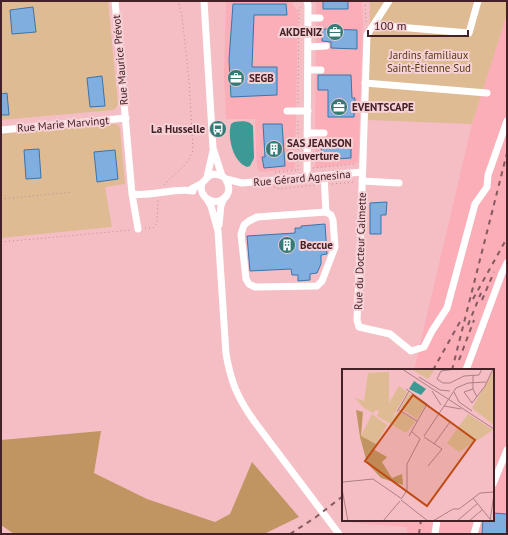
<svg xmlns="http://www.w3.org/2000/svg" width="508" height="535" font-family="'PT Sans',sans-serif">
<style>
.built{fill:#fbadb8}
.green{fill:#debb93}
.forest{fill:#c19562}
.water{fill:#3d9994}
.building{fill:#7faedf;stroke:#3b74ab}
.lines{fill:none;stroke-linecap:round;stroke-linejoin:round}
.path{stroke:#bd8d93;stroke-width:1;stroke-dasharray:1 3;stroke-linecap:butt}
.minor{stroke:#fff;stroke-width:7}
.rail{stroke:#845a60;stroke-width:2;stroke-dasharray:5 5;stroke-linecap:butt}
.labels{text-anchor:middle;dominant-baseline:central;stroke-width:4;stroke-linejoin:round;paint-order:stroke}
.poi-label{font-size:11px;font-weight:bold;fill:#432127;stroke:#f6d1d5;text-anchor:start}
.park-label{font-size:11px;fill:#5a3b12;stroke:#f6d1d5}
.street-label{font-size:11px;fill:#432127;stroke:#f6d1d5}
.inset-road{fill:none;stroke:#ae7f86;stroke-width:1}
.view{fill:#bf4b13;fill-opacity:0.15;stroke:#bf4b13;stroke-width:2}
.inset-edge{fill:none;stroke:#432127;stroke-width:2}
</style>
<rect width="100%" height="100%" fill="#f5bec5"/>
<path class="built" d="M 226,1 L 292,1 L 293,5 L 298,11 L 295,169 L 261,172 L 257,169 L 255,119 L 226,119 L 224,76 Z
M 316,1 L 362,1 L 363,25 L 358,163 L 315,168 Z
M 507,14 L 507,534 L 407,534 L 407,527 L 352,523 L 351,520 L 493,520 L 493,370 L 414,370 L 472,124 Z"/>
<path class="green" d="M 1,1 L 108,1 L 118,104 L 116,108 L 113,110 L 1,120 Z
M 370,1 L 507,1 L 507,14 L 472,124 L 368,120 Z
M 114,124 L 118,125 L 120,128 L 125,184 L 105,187 L 112,227 L 1,238 L 1,134 Z"/>
<path class="forest" d="M 101,431 L 94,473 L 147,499 L 215,522 L 230,514 L 252,462 L 299,517 L 264,534 L 14,534 L 1,525 L 1,440 Z"/>
<path class="water" d="M 234,122 C 241,121 249,120 253,126 L 254,158 L 250,166 L 247,167 C 233,162 227,137 231,124 Z"/>
<path class="building" d="M 323,1 L 348,1 L 348,9 L 323,9 Z
M 233,4 L 286,4 L 287,15 L 254,15 L 252,67 L 277,67 L 277,95 L 231,97 L 229,60 Z
M 33,7 L 36,32 L 12,34 L 10,10 Z
M 322,29 L 357,30 L 357,49 L 331,48 L 331,42 L 322,41 Z
M 318,75 L 351,75 L 352,98 L 355,98 L 354,117 L 328,117 L 328,90 L 318,90 Z
M 102,76 L 105,106 L 90,107 L 87,78 Z
M 7,93 L 9,115 L 1,115 L 1,94 Z
M 263,124 L 282,124 L 285,166 L 264,168 L 262,157 L 265,157 Z
M 351,141 L 351,158 L 322,160 L 321,142 Z
M 39,149 L 41,178 L 26,179 L 24,150 Z
M 115,150 L 118,179 L 97,182 L 94,152 Z
M 387,202 L 386,215 L 381,215 L 381,234 L 370,234 L 370,203 Z
M 325,224 L 327,254 L 321,255 L 321,264 L 317,273 L 310,274 L 310,280 L 298,281 L 298,275 L 292,275 L 291,269 L 250,271 L 247,236 L 295,233 L 295,228 L 301,228 L 301,226 Z
M 493,513 L 507,514 L 507,534 L 482,534 L 483,520 L 493,520 Z"/>
<g class="lines">
<path class="path" d="M 365,1 L 366,22
M 298,103 L 299,10 L 301,7
M 313,168 L 356,164
M 298,170 L 298,118
M 275,172 L 298,170
M 332,184 L 354,182
M 164,185 C 176,171 186,169 193,150 L 189,80 L 182,16 L 178,1
M 274,187 L 281,189 L 316,185
M 1,199 L 73,192
M 145,228 L 153,228 L 157,223 L 158,200
M 1,242 L 132,230"/>
<path class="minor" d="M 115,1 L 132,194 L 138,229
M 204,1 L 213,148 L 222,176
M 307,1 L 308,5 L 307,177
M 389,1 L 367,35 L 360,252 L 357,320 L 359,327 L 390,334 L 411,351 L 424,347 L 432,331 L 447,308 L 475,204 L 487,187 L 488,175 L 507,121
M 308,18 L 320,18
M 374,25 L 469,33 L 478,1
M 308,47 L 326,46
M 308,70 L 321,70
M 365,83 L 487,93
M 287,111 L 308,111
M 1,130 L 126,118
M 307,133 L 324,133
M 324,176 L 326,212 L 257,217 L 249,221 L 244,225 L 241,234 L 246,279 L 249,284 L 255,287 L 317,286 L 322,281 L 335,247 L 333,220 L 331,215 L 326,212
M 207,177 L 213,151
M 226,179 L 242,183 L 362,172
M 362,181 L 399,183
M 190,190 C 193,188 197,186 201,184 C 207,179 209,172 219,175 C 222,176 225,177 226,180 C 229,185 230,190 227,195 C 218,209 197,198 202,183
M 132,194 C 151,197 176,187 193,191
M 207,199 L 211,206 L 218,231 L 226,354 C 231,382 237,397 254,421 L 339,534
M 219,225 L 221,205 L 224,198
M 466,370 L 502,273 L 507,263
M 493,484 L 507,450
M 435,534 L 437,520
M 474,534 L 478,520"/>
<path class="rail" d="M 473,299 L 507,238
M 482,300 L 494,272
M 468,325 L 481,293
M 459,360 L 474,320
M 433,370 L 461,320
M 452,370 L 507,153
M 290,534 L 316,517 L 343,496
M 419,534 L 421,520"/>
</g>
<defs>
<g id="office-disc" transform="scale(0.9)"><circle r="9.5" fill="#337b76" stroke="#f6d1d5"/><path d="M-6-3h4V-5.5h4V-3h4V5H-6ZM-1-4.5V-3h2v-1.5ZM-6 0V1H6V0Z" fill="#fff"/></g>
<g id="bus-disc" transform="scale(0.9)"><circle r="9.5" fill="#337b76" stroke="#f6d1d5"/><path d="M-5-6H5V4H4V6H2V4H-2V6H-4V4H-5ZM-3.5-4V0h7V-4ZM-3.5 1.2v1.5H-2V1.2ZM2 1.2v1.5H3.5V1.2Z" fill="#fff"/></g>
<g id="building-disc" transform="scale(0.9)"><circle r="9.5" fill="#337b76" stroke="#f6d1d5"/><path d="M-4-6H4V6H1V3H-1V6H-4ZM-2.5-4.3h1.7v1.8h-1.7ZM.8-4.3h1.7v1.8H.8ZM-2.5-1h1.7V.8h-1.7ZM.8-1h1.7V.8H.8Z" fill="#fff"/></g>
</defs>
<g fill-rule="evenodd">
<use href="#office-disc" x="335" y="32"/>
<use href="#office-disc" x="236" y="78"/>
<use href="#office-disc" x="339" y="107"/>
<use href="#bus-disc" x="218" y="129"/>
<use href="#building-disc" x="274" y="149"/>
<use href="#building-disc" x="287" y="245"/>
</g>
<g class="labels">
<g class="poi-label">
<text x="322" y="32" text-anchor="end">AKDENIZ</text>
<text x="249" y="78">SEGB</text>
<text x="352" y="107">EVENTSCAPE</text>
<text x="205" y="129" text-anchor="end">La Husselle</text>
<text x="287" y="143">SAS JEANSON<tspan x="287" dy="13">Couverture</tspan></text>
<text x="300" y="245">Beccue</text>
</g>
<g class="park-label">
<text x="429" y="55">Jardins familiaux<tspan x="429" dy="13">Saint-Étienne Sud</tspan></text>
</g>
<g class="street-label">
<text transform="translate(120 60) rotate(-95)">Rue Maurice Prévot</text>
<text transform="translate(63 124) rotate(-5)">Rue Marie Marvingt</text>
<text transform="translate(302 178) rotate(-5)">Rue Gérard Agnesina</text>
<text transform="translate(360 251) rotate(-88)">Rue du Docteur Calmette</text>
</g>
</g>
<g transform="translate(342 369)">
<rect width="152" height="152" fill="#f5bec5"/>
<path d="M 69,0 L 93,0 L 86,10 ZM 152,1 L 152,56 L 130,39 ZM 47,3 L 47,34 L 57,17 L 65,23 L 50,49 L 57,42 L 74,52 L 64,64 L 35,47 L 37,42 L 34,41 L 31,44 L 22,39 L 13,29 L 22,32 L 26,4 ZM 67,24 L 84,35 L 75,50 L 58,39 ZM 30,45 L 45,56 L 34,75 L 19,67 ZM 126,45 L 151,61 L 117,83 L 105,74 Z" fill="#debb93"/>
<path d="M 14,41 L 21,43 L 19,67 L 34,75 L 31,80 L 45,88 L 40,93 L 50,109 L 60,105 L 61,116 L 39,109 L 25,94 L 18,68 Z" fill="#c19562"/>
<path d="M 72,12 L 84,20 L 79,26 L 67,20 Z" fill="#3d9994"/>
<path class="inset-road" d="M 60,0 L 152,60M 114,0 L 99,2 L 95,10 L 101,14 L 108,14 L 122,7 L 137,6 L 140,0M 131,6 L 131,20 L 135,28M 77,8 L 98,21 L 108,22M 64,20 L 85,35 L 67,67M 131,20 L 122,23 L 130,34 L 143,17 L 151,0M 90,22 L 99,36M 112,23 L 117,33 L 130,42M 102,37 L 119,40M 57,41 L 75,52M 55,43 L 67,22M 82,67 L 114,19 L 126,14 L 144,13M 82,68 L 100,80 L 86,97M 92,75 L 108,53M 1,113 L 31,110 L 60,130M 0,120 L 6,152M 60,129 L 65,121 L 65,95 L 78,70 L 69,62M 131,129 L 148,150M 59,131 L 86,152M 41,152 L 58,132M 91,152 L 111,140 L 117,140 L 138,124 L 152,123M 115,152 L 135,135M 127,152 L 140,141M 148,152 L 152,125"/>
<path class="view" d="M 71,26 L 133,71 L 85,137 L 23,92 Z"/>
<rect width="152" height="152" class="inset-edge"/>
</g>
<rect width="508" height="535" fill="none" stroke="#432127" stroke-width="4"/>
<path d="M368 30v6h100v-6" fill="none" stroke="#432127" stroke-width="2"/>
<text x="374" y="30" font-size="12" fill="#432127" stroke="#f6d1d5" stroke-width="3" paint-order="stroke">100 m</text>
</svg>
